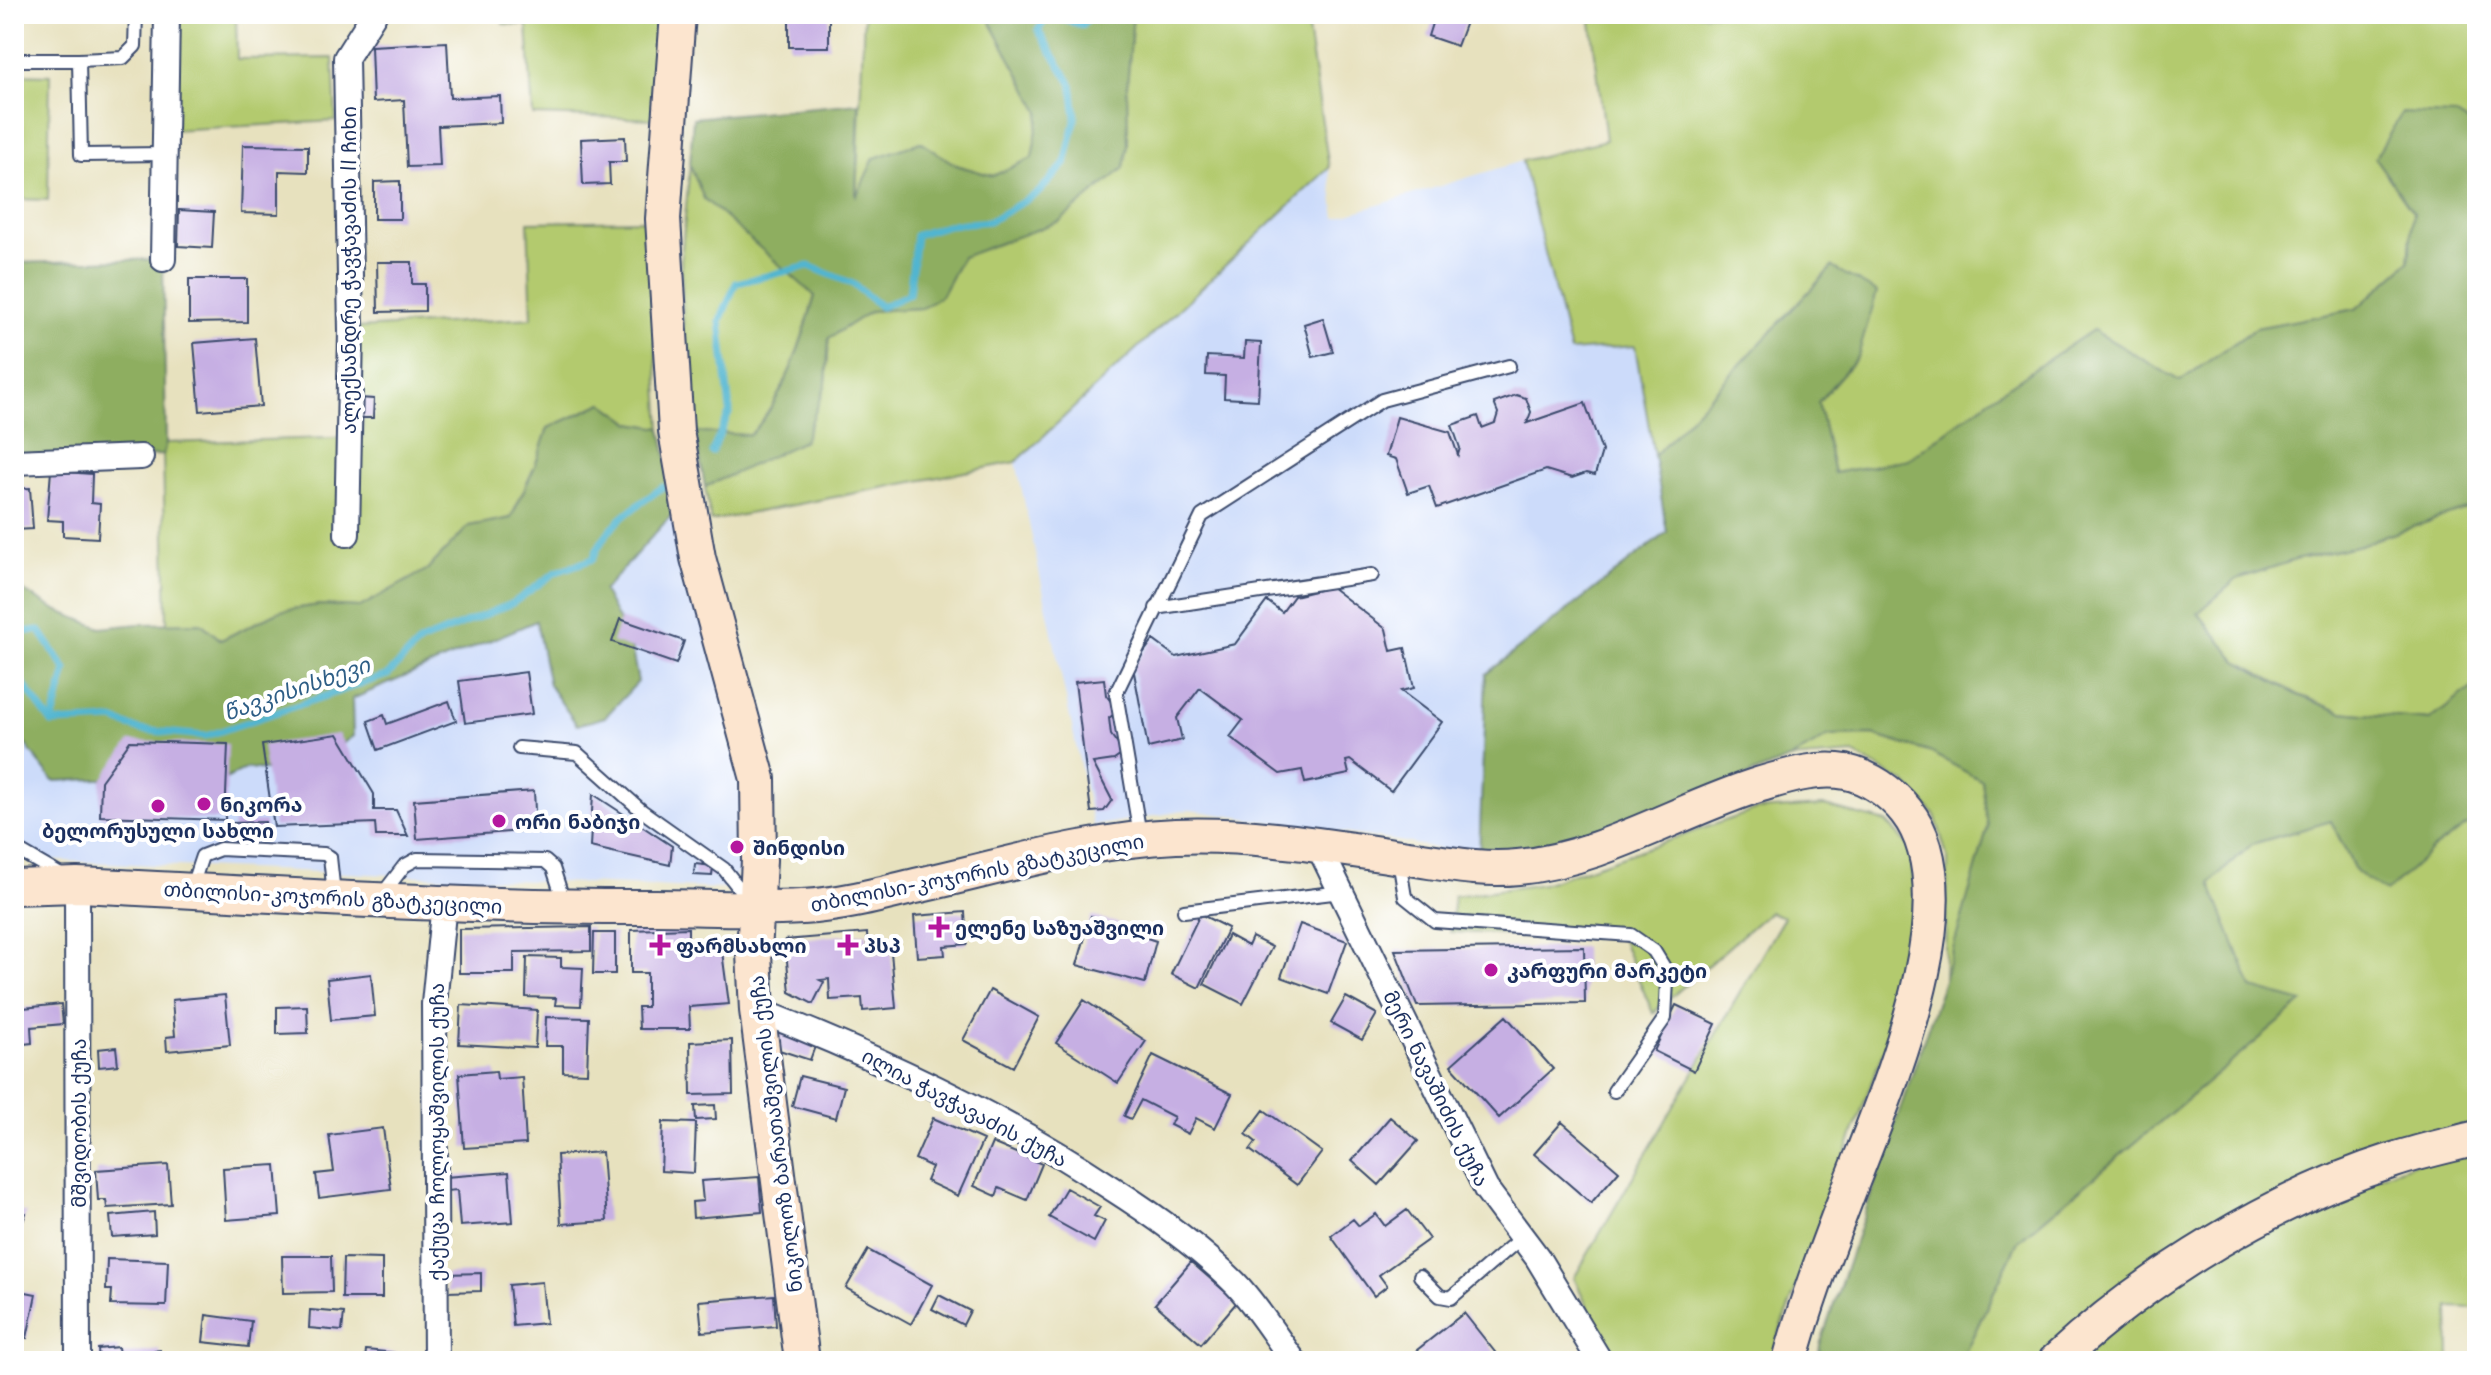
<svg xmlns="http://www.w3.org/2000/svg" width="2491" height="1375" font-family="'Playpen Sans','Noto Sans Georgian',sans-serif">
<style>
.built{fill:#ccdbfa}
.green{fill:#b3ca6e;stroke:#677c66;stroke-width:2}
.forest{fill:#8eae61;stroke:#546e60;stroke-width:2}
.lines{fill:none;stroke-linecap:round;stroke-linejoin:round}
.stream{stroke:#51b5d0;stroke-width:7}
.building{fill:#c6afe3}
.lane-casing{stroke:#3a4a6c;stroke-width:16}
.street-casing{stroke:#3a4a6c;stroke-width:28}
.secondary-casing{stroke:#3a4a6c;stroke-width:38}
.lane{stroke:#fff;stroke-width:12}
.street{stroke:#fff;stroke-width:24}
.secondary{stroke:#fce5cf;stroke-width:34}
.poi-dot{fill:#b5179e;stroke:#fff;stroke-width:3}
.labels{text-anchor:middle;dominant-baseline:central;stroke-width:8;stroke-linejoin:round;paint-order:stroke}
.street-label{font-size:20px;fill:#1b2f5e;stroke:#fff}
.poi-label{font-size:20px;font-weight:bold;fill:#1b2f5e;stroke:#fff;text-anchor:start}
.water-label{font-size:22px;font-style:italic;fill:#2e5e86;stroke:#fff}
</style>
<rect width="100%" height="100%" fill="#fff"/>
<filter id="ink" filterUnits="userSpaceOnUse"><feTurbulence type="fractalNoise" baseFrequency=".0125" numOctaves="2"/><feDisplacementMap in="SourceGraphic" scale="16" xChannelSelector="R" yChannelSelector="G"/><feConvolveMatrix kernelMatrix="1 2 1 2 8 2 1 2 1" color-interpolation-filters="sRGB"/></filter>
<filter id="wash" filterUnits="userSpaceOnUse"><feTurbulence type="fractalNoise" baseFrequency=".006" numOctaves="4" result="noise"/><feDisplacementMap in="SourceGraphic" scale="32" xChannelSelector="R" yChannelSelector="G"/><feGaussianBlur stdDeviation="1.8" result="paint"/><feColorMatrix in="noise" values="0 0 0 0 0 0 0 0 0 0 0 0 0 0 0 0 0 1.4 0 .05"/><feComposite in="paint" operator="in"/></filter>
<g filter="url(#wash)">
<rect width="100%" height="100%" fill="#e7e1be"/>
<path class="built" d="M 1522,161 L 1569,350 L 1635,346 L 1667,531 L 1486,674 L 1479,857 L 1404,842 L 1190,810 L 1093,826 L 1016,462 L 1329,168 L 1336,218 Z
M 677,509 L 745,785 L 741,869 L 725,889 L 14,859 L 14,729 L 54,781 L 120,778 L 222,781 L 246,768 L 277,771 L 352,699 L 537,621 L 549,685 L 577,725 L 631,645 L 603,591 Z"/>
<path class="green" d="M 173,14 L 236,14 L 237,59 L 333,58 L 336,121 L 171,130 Z
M 502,14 L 669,14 L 656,119 L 533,115 L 527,25 L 503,24 Z
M 864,14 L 986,14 L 1041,113 L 1032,158 L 993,176 L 956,165 L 920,142 L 856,199 Z
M 1133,14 L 1313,14 L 1307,23 L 1329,168 L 1016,462 L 711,521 L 705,487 L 752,464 L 826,384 L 829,338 L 871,311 L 922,308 L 941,296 L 962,257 L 1128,146 L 1127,87 Z
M 1590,14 L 2477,14 L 2477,127 L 2456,115 L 2375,158 L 2413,212 L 2409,262 L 2356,309 L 2256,328 L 2180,381 L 2093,330 L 1997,394 L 1909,459 L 1834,473 L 1818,402 L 1858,356 L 1832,267 L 1654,456 L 1635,346 L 1570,351 L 1522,161 L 1606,140 Z
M 14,74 L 50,75 L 48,200 L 14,199 Z
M 690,165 L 705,199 L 815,295 C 801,343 785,398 750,435 L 695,432 L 684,345 L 681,260 Z
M 647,220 L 661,428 L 631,423 L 603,403 L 548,428 L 535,466 L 511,518 L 469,526 L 428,569 L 360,607 L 319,605 L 280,611 L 221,640 L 201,623 L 167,624 L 163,455 L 166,443 L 363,437 L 358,328 L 532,318 L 528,222 Z
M 2477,505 L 2477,684 L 2430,720 L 2341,712 L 2299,695 L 2237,661 L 2198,613 L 2237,579 L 2295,560 L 2360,545 Z
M 1873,735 L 1932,753 L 1982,781 L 1988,827 L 1944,980 L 1948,860 L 1935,815 L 1905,783 L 1854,754 L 1789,759 L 1829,736 Z
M 1824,806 L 1886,822 L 1910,847 L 1915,899 L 1890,1032 L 1778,1337 L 1773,1361 L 1614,1361 L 1574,1278 L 1784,917 L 1769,912 L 1653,1013 L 1621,938 L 1450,932 L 1454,896 L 1543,884 L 1756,810 Z
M 2477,818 L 2477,1128 L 2376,1153 L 2052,1361 L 1961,1361 L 2018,1241 L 2302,1003 L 2252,988 L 2209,883 L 2252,844 L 2331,821 L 2356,872 L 2433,849 Z
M 2477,1140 L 2477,1308 L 2449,1307 L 2450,1361 L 2079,1361 L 2110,1331 L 2222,1249 L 2313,1201 Z"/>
<path class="forest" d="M 986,14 L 1133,14 L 1127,87 L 1128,146 L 1124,168 L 1060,221 L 962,257 L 941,296 L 922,308 L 871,311 L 829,338 L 826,384 L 804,441 L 705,487 L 695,432 L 750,435 C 784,400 802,342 815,296 L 704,199 L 690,165 L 693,118 L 859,103 L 856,197 L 874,158 L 921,142 L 956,165 L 993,176 L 1032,158 L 1040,112 Z
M 2402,113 L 2456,115 L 2477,127 L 2477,505 L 2360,545 L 2295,560 L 2237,579 L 2198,613 L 2237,661 L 2298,695 L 2341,712 L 2430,720 L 2477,684 L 2477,818 L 2433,849 L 2386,892 L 2356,872 L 2331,821 L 2252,844 L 2210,883 L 2252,988 L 2303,1002 L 2018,1241 L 1961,1361 L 1818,1361 L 1820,1345 L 1944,980 L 1988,827 L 1982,781 L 1932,753 L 1873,735 L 1829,736 L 1789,759 L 1576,845 L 1479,857 L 1486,674 L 1667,532 L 1654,456 L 1832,267 L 1877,292 L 1858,356 L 1818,402 L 1834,473 L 1909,459 L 1997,394 L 2093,330 L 2180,381 L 2256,328 L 2356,309 L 2409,262 L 2413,212 L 2375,158 Z
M 163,259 L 166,443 L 163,455 L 14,462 L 14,263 Z
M 603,403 L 631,423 L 661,428 L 677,509 L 603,591 L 631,645 L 638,682 L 605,717 L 577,725 L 549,685 L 536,621 L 352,699 L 353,736 L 317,762 L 277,771 L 246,768 L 222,781 L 120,778 L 53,781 L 14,729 L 14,585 L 56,610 L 101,628 L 138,624 L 201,623 L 221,640 L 280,611 L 319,605 L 360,607 L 428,569 L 469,526 L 511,518 L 535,466 L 548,428 Z"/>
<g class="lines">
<path class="stream" d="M 712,452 L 730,411 L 720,321 L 736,283 L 809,266 L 853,284 L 881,307 L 909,294 L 916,235 L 948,225 L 990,221 L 1038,193 L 1065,164 L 1076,117 L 1072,85 L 1038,30 L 1049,15 L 1082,25 L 1093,14
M 14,633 L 39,630 L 66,670 L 52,723 L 113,720 L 140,730 L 206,736 L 388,675 L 420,642 L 513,603 L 556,572 L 593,559 C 606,524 634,508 663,487
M 14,677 L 21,681 L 52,723"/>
</g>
<g id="blocks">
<path class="building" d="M 789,14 L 829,14 L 829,47 L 789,47 Z
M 1435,14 L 1469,14 L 1457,46 L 1428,36 Z
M 447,42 L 450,98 L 500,96 L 501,123 L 438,126 L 440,166 L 407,167 L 404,100 L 373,102 L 371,46 Z
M 625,137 L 626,162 L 609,162 L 610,184 L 583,185 L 581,139 Z
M 243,145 L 308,146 L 308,172 L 279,171 L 279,214 L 241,213 Z
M 400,181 L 400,219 L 374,219 L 374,182 Z
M 179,210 L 214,212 L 212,248 L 178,246 Z
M 377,262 L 412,262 L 412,284 L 425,284 L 425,311 L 378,312 Z
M 189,279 L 247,279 L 247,322 L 189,323 Z
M 1323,318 L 1333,352 L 1313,357 L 1304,324 Z
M 255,338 L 261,406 L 200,411 L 194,343 Z
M 1245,342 L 1261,343 L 1258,400 L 1224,398 L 1225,376 L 1206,375 L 1207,356 L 1244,358 Z
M 1516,395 L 1526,398 L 1531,412 L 1527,423 L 1585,403 L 1602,451 L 1595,475 L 1586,473 L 1572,478 L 1546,470 L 1437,508 L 1429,486 L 1408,493 L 1396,459 L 1386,456 L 1397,417 L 1450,432 L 1458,455 L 1460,448 L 1452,425 L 1478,416 L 1482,428 L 1495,423 L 1498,413 L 1494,403 Z
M 359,398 L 374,399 L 373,418 L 358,418 Z
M 51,471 L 92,474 L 91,503 L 100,504 L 98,538 L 63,536 L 63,521 L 47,520 Z
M 30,488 L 33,529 L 14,530 L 14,489 Z
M 1331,587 L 1386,629 L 1391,651 L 1405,648 L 1414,688 L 1401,691 L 1442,722 L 1391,791 L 1350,760 L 1346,761 L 1349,774 L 1305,783 L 1302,770 L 1280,774 L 1230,737 L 1243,720 L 1200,688 L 1177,718 L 1182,740 L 1148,748 L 1133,667 L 1153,640 L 1176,657 L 1235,644 L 1267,601 L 1282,612 L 1294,596 Z
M 620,619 L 684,641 L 676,664 L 612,642 Z
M 526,672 L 532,714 L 465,723 L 459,681 Z
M 1104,679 L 1106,695 L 1118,711 L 1109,718 L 1111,735 L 1124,753 L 1114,760 L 1093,763 L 1112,800 L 1104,811 L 1091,812 L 1075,682 Z
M 449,701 L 456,721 L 378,750 L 368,721 L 384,715 L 387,724 Z
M 338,734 L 374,794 L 374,810 L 396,810 L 408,836 L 376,836 L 375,823 L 274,827 L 262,745 Z
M 130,741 L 228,744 L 225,820 L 100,816 L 101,781 Z
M 534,791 L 536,830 L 417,839 L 414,800 Z
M 593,794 L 672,846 L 670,865 L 590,847 Z
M 265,822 L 266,840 L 234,842 L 233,823 Z
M 695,864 L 713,866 L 712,876 L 694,875 Z
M 965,912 L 967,944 L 944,946 L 945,955 L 917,957 L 914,916 Z
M 1200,914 L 1228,928 L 1199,988 L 1171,974 Z
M 1091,916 L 1143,930 L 1141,936 L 1156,941 L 1145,983 L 1077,965 Z
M 1300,924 L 1347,941 L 1328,994 L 1281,977 Z
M 591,927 L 591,951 L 514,952 L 514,973 L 459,973 L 459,929 Z
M 688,928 L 688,946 L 721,944 L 729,1004 L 689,1007 L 690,1029 L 639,1029 L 638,1007 L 647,1007 L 647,973 L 631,973 L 631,930 Z
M 594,933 L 615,933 L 615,974 L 593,974 Z
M 867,933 L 868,954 L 891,952 L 896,1008 L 863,1011 L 862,998 L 830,1000 L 829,979 L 820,980 L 824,982 L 813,1004 L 790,992 L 785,940 Z
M 1228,935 L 1248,946 L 1252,937 L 1272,947 L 1243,1004 L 1204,984 Z
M 1584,947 L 1585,1003 L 1417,1006 L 1395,950 Z
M 527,957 L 561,958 L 561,967 L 583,968 L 581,1006 L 555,1005 L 556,998 L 526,997 Z
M 371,974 L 375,1016 L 331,1020 L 327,979 Z
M 990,990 L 1039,1017 L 1013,1067 L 963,1040 Z
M 225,995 L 230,1045 L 167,1051 L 166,1037 L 175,1036 L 172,1000 Z
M 1346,997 L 1377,1014 L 1362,1040 L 1331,1023 Z
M 1084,1000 L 1146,1041 L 1118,1083 L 1056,1043 Z
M 61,1004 L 63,1024 L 31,1027 L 32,1043 L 14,1045 L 14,1009 Z
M 461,1005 L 537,1010 L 535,1048 L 459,1044 Z
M 1676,1005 L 1716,1024 L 1694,1071 L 1654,1051 Z
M 307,1006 L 308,1033 L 277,1034 L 277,1007 Z
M 1506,1016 L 1553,1069 L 1499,1118 L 1451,1065 Z
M 546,1017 L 589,1018 L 587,1073 L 563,1072 L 563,1046 L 545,1046 Z
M 777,1024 L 818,1038 L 810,1060 L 770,1047 Z
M 732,1040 L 733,1094 L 691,1095 L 690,1042 Z
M 116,1047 L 118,1065 L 99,1067 L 98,1049 Z
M 1153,1055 L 1232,1094 L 1215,1128 L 1196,1118 L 1188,1134 L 1170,1125 L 1174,1117 L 1141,1100 L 1131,1119 L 1124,1116 Z
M 496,1071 L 497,1079 L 522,1077 L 526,1144 L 464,1148 L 459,1074 Z
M 800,1076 L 844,1087 L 836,1118 L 792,1106 Z
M 715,1105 L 716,1119 L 696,1120 L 695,1106 Z
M 1264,1110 L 1322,1152 L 1297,1185 L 1250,1150 L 1256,1142 L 1246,1134 Z
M 1390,1117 L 1418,1141 L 1379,1185 L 1352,1161 Z
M 933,1118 L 983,1140 L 958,1196 L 926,1181 L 932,1167 L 915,1159 Z
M 663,1122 L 696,1123 L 694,1173 L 661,1171 Z
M 1562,1122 L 1619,1171 L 1591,1203 L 1534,1154 Z
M 383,1128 L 391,1189 L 319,1198 L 316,1174 L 334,1172 L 329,1135 Z
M 992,1143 L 1042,1164 L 1027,1200 L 999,1188 L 996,1196 L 974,1186 Z
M 602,1152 L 607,1221 L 561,1224 L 557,1155 Z
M 168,1165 L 171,1204 L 107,1208 L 106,1200 L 98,1200 L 96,1170 Z
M 276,1165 L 280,1216 L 226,1220 L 223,1168 Z
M 509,1172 L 513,1222 L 460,1226 L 457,1190 L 446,1191 L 445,1177 Z
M 759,1177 L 762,1212 L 693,1218 L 692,1202 L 703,1201 L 701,1181 Z
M 1066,1188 L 1100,1207 L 1094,1216 L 1105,1221 L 1094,1242 L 1049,1217 Z
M 14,1209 L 26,1213 L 14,1246 Z
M 1407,1210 L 1429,1239 L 1379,1275 L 1387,1286 L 1374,1296 L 1331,1236 L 1353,1219 L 1359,1226 L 1376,1214 L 1385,1226 Z
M 154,1212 L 155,1234 L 112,1237 L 110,1216 Z
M 868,1250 L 932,1285 L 911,1324 L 846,1288 Z
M 282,1256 L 331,1256 L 332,1292 L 283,1293 Z
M 343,1258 L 382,1259 L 382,1298 L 342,1298 Z
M 107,1259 L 168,1261 L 166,1306 L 111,1305 L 112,1290 L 106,1290 Z
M 1191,1262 L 1237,1302 L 1201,1344 L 1155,1304 Z
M 481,1273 L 481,1291 L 447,1292 L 446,1274 Z
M 542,1282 L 546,1323 L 513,1326 L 509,1285 Z
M 16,1290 L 36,1294 L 27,1338 L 14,1336 Z
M 774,1295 L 776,1326 L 702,1332 L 699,1301 Z
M 939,1295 L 970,1311 L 963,1325 L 932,1309 Z
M 310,1310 L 344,1313 L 342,1331 L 309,1328 Z
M 1464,1313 L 1502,1361 L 1425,1361 L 1417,1350 Z
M 206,1315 L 251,1321 L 248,1347 L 203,1342 Z
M 118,1347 L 119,1355 L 160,1350 L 161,1361 L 99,1361 L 98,1349 Z
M 366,1350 L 405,1354 L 405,1361 L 365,1361 Z"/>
</g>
</g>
<g filter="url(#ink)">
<use href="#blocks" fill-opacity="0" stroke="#3a4a6c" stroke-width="2"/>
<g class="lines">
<g class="lane-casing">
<path id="lane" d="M 14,60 L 79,60 L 81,155 L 165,154
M 79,60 L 123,58 L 135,46 L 136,14
M 1156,608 L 1372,575
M 519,748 L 577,753 L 642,811 L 724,869 L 750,902
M 1140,835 L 1116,693 L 1202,516 L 1382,400 L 1509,366
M 14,848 L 64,877
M 1399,860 L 1405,897 L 1435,921 L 1631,935 L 1654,951 L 1665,969 L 1667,981 L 1665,1018 L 1614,1091
M 191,889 L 202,856 L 220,849 L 324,854 L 330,857 L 334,894
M 381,896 L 404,866 L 417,859 L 545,861 L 553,868 L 565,905
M 1184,911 L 1341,892
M 1420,1276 L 1440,1296 L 1451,1298 L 1522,1237"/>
</g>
<g class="street-casing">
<path id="street" d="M 163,259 L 167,14
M 14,462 L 141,457
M 347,534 L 351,331 L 346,58 L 374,14
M 1318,845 L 1486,1189 L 1537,1257 L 1600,1361
M 77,885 L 78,1361
M 757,1010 C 880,1058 1000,1114 1110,1187 C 1154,1215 1198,1246 1235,1283 C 1257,1306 1275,1336 1294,1361
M 436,1361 L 434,1004 L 444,903"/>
</g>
<g class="secondary-casing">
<path id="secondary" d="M 678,14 L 663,219 L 676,431 L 698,558 L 758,779 L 759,860 L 754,954 L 757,1010 L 802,1361
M 14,887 L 77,885 C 270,894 462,908 655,907 C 703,907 753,910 802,907 C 839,905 875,896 911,887 C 998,868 1086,840 1176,836 C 1254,833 1331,847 1408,858 C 1445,863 1481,871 1518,867 C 1603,859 1680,809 1761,784 C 1789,776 1817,767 1846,772 C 1869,777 1891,792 1906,811 C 1974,897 1884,1097 1850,1187 C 1828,1245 1806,1301 1790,1361
M 2056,1361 C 2147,1276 2276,1197 2394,1160 C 2421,1151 2450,1145 2477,1138"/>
</g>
<use href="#lane" class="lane"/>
<use href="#street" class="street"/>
<use href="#secondary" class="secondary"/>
</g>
</g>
<g class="poi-dot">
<circle cx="204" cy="804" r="8"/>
<circle cx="158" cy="806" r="8"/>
<circle cx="499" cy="821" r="8"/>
<circle cx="737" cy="847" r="8"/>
<path d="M935 915h8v8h8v8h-8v8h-8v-8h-8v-8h8z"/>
<path d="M656 933h8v8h8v8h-8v8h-8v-8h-8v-8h8z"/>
<path d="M844 933h8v8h8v8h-8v8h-8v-8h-8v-8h8z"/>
<circle cx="1491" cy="970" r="8"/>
</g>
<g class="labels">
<g class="street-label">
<text transform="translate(348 270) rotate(-90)">ალექსანდრე ჭავჭავაძის II ჩიხი</text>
<text transform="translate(977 872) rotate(-11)">თბილისი-კოჯორის გზატკეცილი</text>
<text transform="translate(333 897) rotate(3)">თბილისი-კოჯორის გზატკეცილი</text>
<text transform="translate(1437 1088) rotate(64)">მერი ნავაშიძის ქუჩა</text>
<text transform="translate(965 1107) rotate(28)">ილია ჭავჭავაძის ქუჩა</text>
<text transform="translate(78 1123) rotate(-90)">მშვიდობის ქუჩა</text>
<text transform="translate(436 1132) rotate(-90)">ქაქუცა ჩოლოყაშვილის ქუჩა</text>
<text transform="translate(775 1134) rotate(-97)">ნიკოლოზ ბარათაშვილის ქუჩა</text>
</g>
<g class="poi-label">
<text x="220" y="804">ნიკორა</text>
<text x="515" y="821">ორი ნაბიჯი</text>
<text x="158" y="830" text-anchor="middle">ბელორუსული სახლი</text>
<text x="753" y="847">შინდისი</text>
<text x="955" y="927">ელენე საზუაშვილი</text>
<text x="676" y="945">ფარმსახლი</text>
<text x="864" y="945">პსპ</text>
<text x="1507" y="970">კარფური მარკეტი</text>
</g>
<g class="water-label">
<text transform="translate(296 687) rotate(-19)">წავკისისხევი</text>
</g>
</g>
<rect width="2491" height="1375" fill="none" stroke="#fff" stroke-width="48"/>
</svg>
